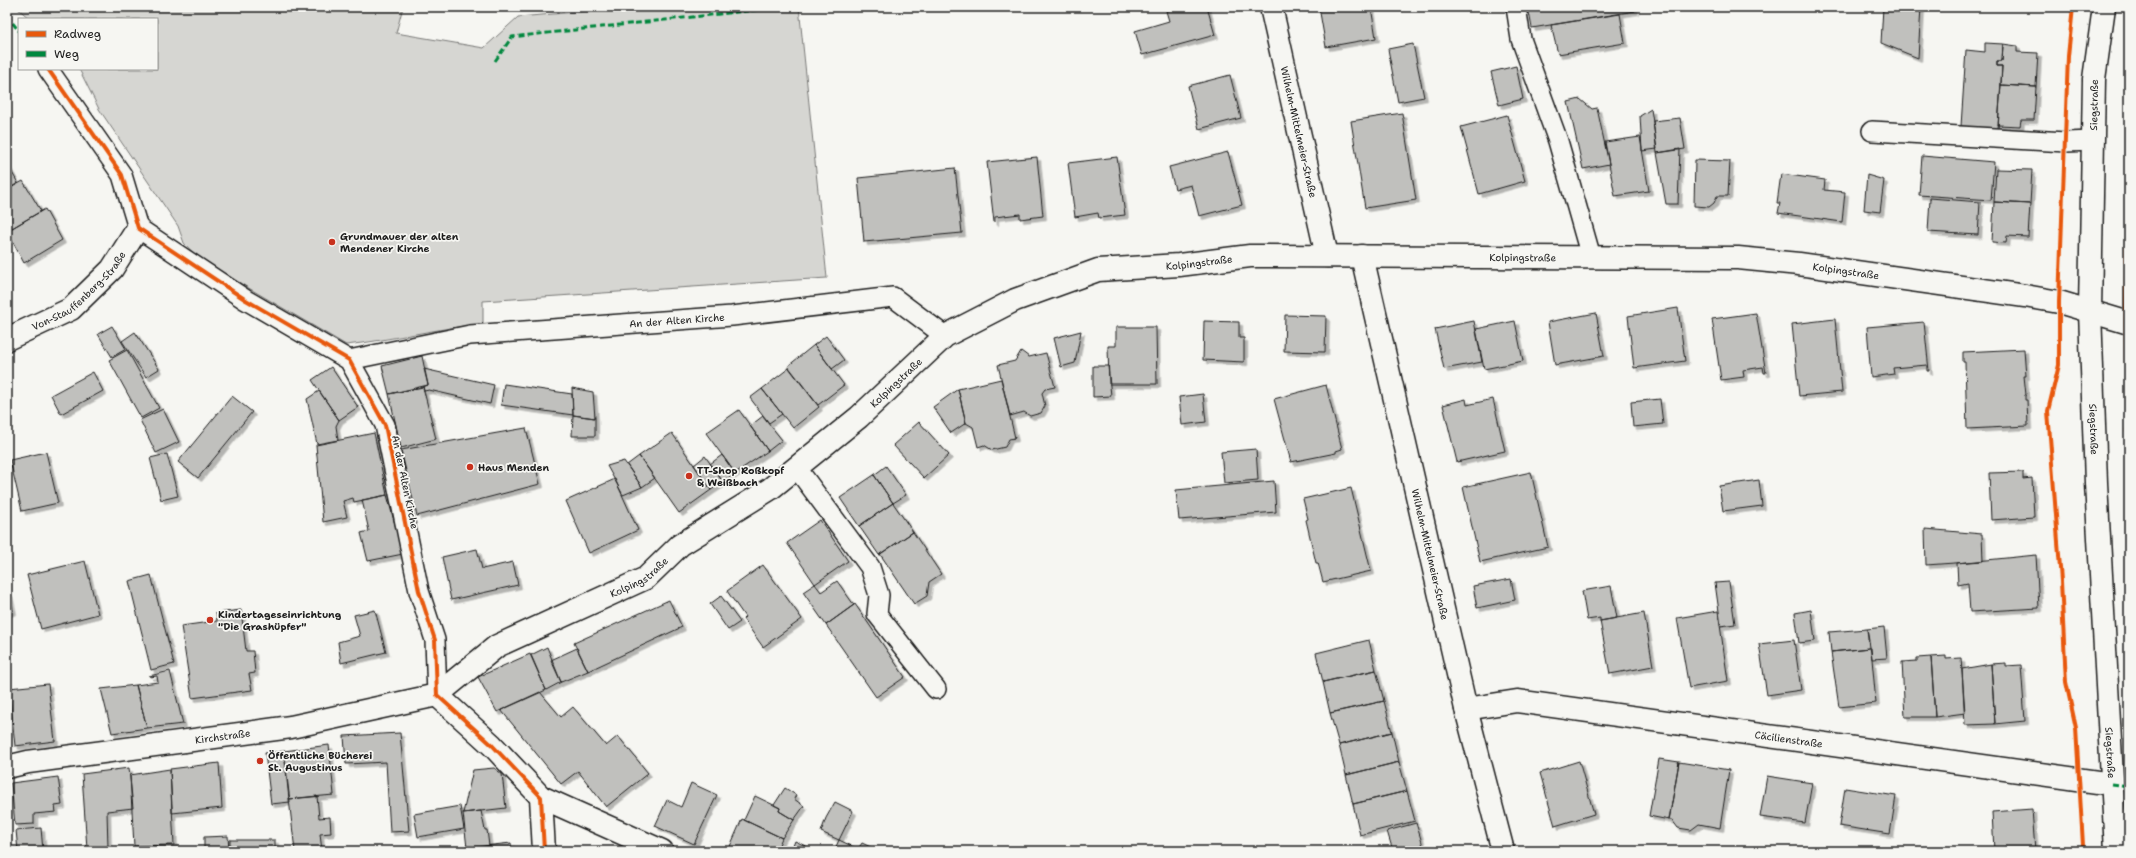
<svg xmlns="http://www.w3.org/2000/svg" width="2136" height="858" font-family="'Shantell Sans',sans-serif">
<style>
.green{fill:#d6d6d2;stroke:#797977}
.building{fill:#c0c0bd;stroke:#1c1c1c;filter:url(#shadow)}
.lines{fill:none;stroke-linecap:round;stroke-linejoin:round}
.lane-casing{stroke:#1c1c1c;stroke-width:22}
.street-casing{stroke:#1c1c1c;stroke-width:25}
.secondary-casing{stroke:#1c1c1c;stroke-width:25}
.lane{stroke:#f6f6f2;stroke-width:19}
.street{stroke:#f6f6f2;stroke-width:22}
.secondary{stroke:#f6f6f2;stroke-width:22}
.quiet{stroke:#00873e;stroke-width:3;stroke-dasharray:6 3;stroke-linecap:butt}
.cycleway-casing{stroke:#f6f6f2;stroke-width:6}
.cycleway{stroke:#e8590c;stroke-width:4}
.poi-dot{fill:#c8321e;stroke:#f6f6f2;stroke-width:1.5}
.labels{text-anchor:middle;dominant-baseline:central;stroke-width:3.5;stroke-linejoin:round;paint-order:stroke}
.street-label{font-size:10px;fill:#1c1c1c;stroke:#f6f6f2}
.poi-label{font-size:10px;font-weight:bold;fill:#1c1c1c;stroke:#f6f6f2;text-anchor:start}
</style>
<defs>
<filter id="shadow"><feDropShadow dx="3.5" dy="3.5" stdDeviation="0" flood-color="#0004"/></filter>
</defs>
<rect width="100%" height="100%" fill="#f6f6f2"/>
<filter id="ink" filterUnits="userSpaceOnUse"><feTurbulence type="fractalNoise" baseFrequency=".025" numOctaves="2"/><feDisplacementMap in="SourceGraphic" scale="8" xChannelSelector="R" yChannelSelector="G"/><feConvolveMatrix kernelMatrix="1 2 1 2 8 2 1 2 1" color-interpolation-filters="sRGB"/></filter>
<g filter="url(#ink)">
<path class="green" d="M 16,7 L 403,7 L 396,33 L 484,48 L 518,17 L 636,7 L 799,7 L 827,278 L 483,301 L 483,324 C 437,328 392,340 346,345 L 199,259 L 184,243 L 178,226 L 99,109 L 79,69 L 157,69 L 157,19 L 30,19 Z"/>
<path class="building" d="M 1172,7 L 1207,7 L 1215,35 L 1142,55 L 1135,31 L 1169,21 L 1166,11 L 1173,9 Z
M 1319,7 L 1371,7 L 1376,38 L 1326,47 Z
M 1528,7 L 1634,7 L 1635,11 L 1532,28 Z
M 1883,7 L 1921,7 L 1918,58 L 1881,43 Z
M 1620,14 L 1625,43 L 1558,54 L 1551,25 Z
M 1985,43 L 2003,44 L 2002,61 L 1997,61 L 1997,66 L 2002,66 L 1998,129 L 1961,126 L 1966,50 L 1985,52 Z
M 1413,44 L 1424,97 L 1398,102 L 1388,49 Z
M 2003,44 L 2017,46 L 2017,52 L 2038,53 L 2036,87 L 2001,85 L 2002,66 L 1997,66 L 1997,61 L 2002,61 Z
M 1516,66 L 1523,99 L 1499,105 L 1491,72 Z
M 1230,75 L 1241,118 L 1199,129 L 1188,86 Z
M 2001,85 L 2036,87 L 2034,120 L 2021,120 L 2020,126 L 1998,125 Z
M 1580,99 L 1592,109 L 1597,108 L 1609,164 L 1583,169 L 1568,102 Z
M 1651,109 L 1657,149 L 1642,151 L 1640,116 Z
M 1402,113 L 1416,200 L 1365,208 L 1351,121 Z
M 1507,115 L 1525,181 L 1479,194 L 1461,127 Z
M 1680,118 L 1685,149 L 1657,153 L 1653,121 Z
M 1640,137 L 1649,191 L 1615,196 L 1605,142 Z
M 1680,149 L 1678,204 L 1666,204 L 1657,153 Z
M 1228,152 L 1242,205 L 1199,216 L 1191,185 L 1175,189 L 1169,167 Z
M 1922,156 L 1994,162 L 1991,200 L 1919,195 Z
M 1037,157 L 1043,216 L 1020,219 L 1020,214 L 995,217 L 995,222 L 994,222 L 987,162 Z
M 1117,157 L 1125,215 L 1099,218 L 1098,213 L 1075,217 L 1068,163 Z
M 1695,160 L 1730,161 L 1728,196 L 1717,196 L 1714,203 L 1709,207 L 1694,206 Z
M 7,164 L 18,183 L 7,190 Z
M 955,168 L 962,233 L 864,242 L 858,178 Z
M 1996,169 L 2032,170 L 2030,204 L 1994,202 Z
M 1781,174 L 1825,180 L 1824,190 L 1845,192 L 1842,222 L 1778,213 L 1780,203 L 1777,203 Z
M 1867,175 L 1884,180 L 1880,212 L 1864,210 Z
M 23,181 L 41,211 L 7,231 L 7,190 Z
M 1930,198 L 1980,202 L 1978,235 L 1928,232 Z
M 1994,202 L 2030,204 L 2028,237 L 2007,236 L 2006,243 L 1992,242 Z
M 45,209 L 62,240 L 24,263 L 7,231 Z
M 1678,308 L 1685,361 L 1634,368 L 1628,316 Z
M 1596,313 L 1604,356 L 1555,365 L 1548,322 Z
M 1756,313 L 1766,373 L 1764,373 L 1763,367 L 1743,370 L 1744,377 L 1721,380 L 1712,319 Z
M 1285,315 L 1326,316 L 1325,352 L 1284,351 Z
M 1835,319 L 1842,392 L 1799,396 L 1792,324 Z
M 1204,321 L 1239,322 L 1239,338 L 1244,338 L 1244,362 L 1203,360 Z
M 1474,321 L 1482,362 L 1444,369 L 1435,329 Z
M 1515,321 L 1523,361 L 1484,369 L 1476,329 Z
M 1924,322 L 1929,371 L 1927,371 L 1927,365 L 1893,368 L 1894,374 L 1871,377 L 1867,327 Z
M 112,326 L 126,349 L 112,357 L 98,334 Z
M 1116,327 L 1156,327 L 1157,384 L 1109,384 L 1108,346 L 1116,346 Z
M 1081,331 L 1075,363 L 1061,367 L 1054,338 Z
M 135,332 L 159,369 L 146,377 L 122,341 Z
M 826,336 L 844,360 L 832,369 L 814,345 Z
M 814,345 L 844,385 L 818,405 L 788,366 Z
M 2024,349 L 2026,376 L 2024,376 L 2026,395 L 2025,395 L 2025,400 L 2027,400 L 2028,426 L 1967,429 L 1965,362 L 1963,362 L 1963,352 Z
M 127,350 L 159,408 L 141,418 L 109,360 Z
M 1021,351 L 1029,357 L 1046,353 L 1055,387 L 1045,389 L 1042,393 L 1045,406 L 1041,413 L 1030,416 L 1024,412 L 1010,416 L 998,365 L 1015,361 Z
M 422,356 L 428,385 L 389,394 L 382,366 Z
M 1093,366 L 1108,366 L 1111,396 L 1093,397 Z
M 331,367 L 358,407 L 339,420 L 312,380 Z
M 789,368 L 819,407 L 793,428 L 762,389 Z
M 424,369 L 494,385 L 490,404 L 429,390 L 424,391 L 423,387 L 428,385 Z
M 93,372 L 103,391 L 61,414 L 51,395 Z
M 1001,379 L 1015,438 L 1009,439 L 1005,447 L 992,450 L 984,445 L 978,447 L 973,427 L 966,423 L 958,389 Z
M 504,384 L 572,394 L 573,415 L 501,405 Z
M 1326,385 L 1342,449 L 1336,451 L 1336,453 L 1291,462 L 1274,399 Z
M 423,387 L 436,439 L 401,448 L 389,394 Z
M 572,388 L 593,392 L 595,418 L 573,415 Z
M 762,389 L 782,414 L 769,423 L 750,398 Z
M 958,389 L 966,423 L 951,433 L 933,407 Z
M 319,391 L 339,420 L 336,426 L 338,440 L 317,444 L 307,399 Z
M 1203,394 L 1206,422 L 1182,425 L 1179,397 Z
M 232,396 L 252,412 L 198,478 L 178,462 Z
M 1466,399 L 1467,405 L 1493,399 L 1505,451 L 1457,462 L 1443,405 Z
M 1660,399 L 1663,424 L 1633,427 L 1631,402 Z
M 163,409 L 179,442 L 156,453 L 140,420 Z
M 739,410 L 768,451 L 735,473 L 706,433 Z
M 573,415 L 595,418 L 595,436 L 572,436 Z
M 763,416 L 782,440 L 768,451 L 750,426 Z
M 919,422 L 949,455 L 924,478 L 893,445 Z
M 526,428 L 540,484 L 417,516 L 401,450 Z
M 374,433 L 387,495 L 354,502 L 353,498 L 343,501 L 347,517 L 323,522 L 316,445 Z
M 672,433 L 711,490 L 679,513 L 639,456 Z
M 1256,449 L 1258,480 L 1224,483 L 1221,452 Z
M 46,452 L 58,503 L 22,511 L 10,460 Z
M 167,454 L 178,496 L 161,500 L 150,458 Z
M 722,455 L 735,473 L 723,482 L 710,464 Z
M 639,456 L 655,478 L 642,487 L 627,465 Z
M 705,456 L 723,482 L 711,490 L 694,465 Z
M 624,461 L 642,487 L 623,495 L 607,466 Z
M 886,466 L 906,495 L 893,503 L 874,475 Z
M 1531,472 L 1548,547 L 1480,562 L 1463,487 Z
M 2023,472 L 2023,479 L 2032,478 L 2034,517 L 1991,520 L 1989,473 Z
M 874,475 L 893,503 L 859,526 L 840,498 Z
M 615,479 L 638,530 L 589,553 L 566,501 Z
M 1759,480 L 1762,506 L 1723,511 L 1719,486 Z
M 1274,481 L 1276,512 L 1179,520 L 1176,490 Z
M 1351,488 L 1371,571 L 1323,582 L 1318,563 L 1316,563 L 1306,520 L 1308,519 L 1303,499 Z
M 387,495 L 403,554 L 368,561 L 361,533 L 369,531 L 362,500 Z
M 893,503 L 913,532 L 879,555 L 859,526 Z
M 820,520 L 848,561 L 815,584 L 787,543 Z
M 1925,529 L 1982,534 L 1983,561 L 1926,565 Z
M 913,532 L 941,574 L 929,582 L 927,596 L 914,604 L 880,554 Z
M 477,549 L 482,569 L 513,562 L 518,585 L 451,600 L 442,557 Z
M 2036,555 L 2039,608 L 1970,612 L 1968,583 L 1958,585 L 1957,563 Z
M 85,561 L 98,614 L 41,629 L 27,575 Z
M 763,565 L 802,619 L 763,647 L 743,619 L 745,617 L 727,591 Z
M 151,575 L 174,664 L 151,670 L 129,581 Z
M 1511,579 L 1515,600 L 1477,608 L 1473,586 Z
M 837,581 L 854,605 L 826,625 L 803,592 L 815,584 L 821,592 Z
M 1729,582 L 1735,624 L 1721,626 L 1715,583 Z
M 1611,586 L 1617,618 L 1600,621 L 1600,618 L 1587,620 L 1582,591 Z
M 9,593 L 13,611 L 7,613 L 7,594 Z
M 721,596 L 740,622 L 728,630 L 710,604 Z
M 669,600 L 682,627 L 588,671 L 574,643 Z
M 855,604 L 905,677 L 876,697 L 826,625 Z
M 241,610 L 246,651 L 253,651 L 255,673 L 249,674 L 252,690 L 192,698 L 181,626 L 217,621 L 216,613 Z
M 375,610 L 386,652 L 341,663 L 338,642 L 360,636 L 354,615 Z
M 1811,610 L 1815,641 L 1799,643 L 1795,613 Z
M 1718,611 L 1728,681 L 1689,688 L 1677,618 Z
M 1644,613 L 1653,666 L 1610,674 L 1600,621 Z
M 1884,627 L 1887,658 L 1872,659 L 1867,629 Z
M 1867,629 L 1869,648 L 1831,652 L 1829,632 Z
M 1369,640 L 1376,670 L 1323,682 L 1316,653 Z
M 1794,640 L 1801,690 L 1767,695 L 1759,644 Z
M 547,647 L 561,682 L 546,690 L 531,655 Z
M 577,648 L 588,671 L 561,682 L 551,660 Z
M 1869,648 L 1871,648 L 1876,703 L 1839,707 L 1831,652 Z
M 530,654 L 546,690 L 497,712 L 478,677 Z
M 1946,656 L 1946,659 L 1961,658 L 1965,713 L 1935,717 L 1931,657 Z
M 1931,657 L 1935,717 L 1905,717 L 1902,662 L 1917,661 L 1917,658 Z
M 2006,663 L 2006,666 L 2021,665 L 2025,721 L 1995,724 L 1991,664 Z
M 1991,664 L 1995,724 L 1965,725 L 1962,669 Z
M 1376,670 L 1384,701 L 1330,713 L 1323,682 Z
M 170,671 L 183,724 L 147,728 L 136,685 L 158,682 L 157,676 L 150,677 L 149,676 Z
M 48,684 L 55,741 L 15,746 L 9,688 Z
M 136,685 L 147,728 L 112,733 L 101,689 Z
M 540,692 L 561,717 L 573,707 L 606,746 L 618,736 L 648,773 L 606,807 L 578,771 L 561,784 L 501,710 Z
M 1384,701 L 1392,732 L 1339,745 L 1330,713 Z
M 1392,732 L 1399,762 L 1346,775 L 1339,745 Z
M 400,733 L 409,831 L 390,832 L 386,762 L 346,764 L 344,736 Z
M 329,745 L 334,795 L 289,799 L 284,751 Z
M 284,751 L 290,802 L 271,804 L 265,753 Z
M 1659,759 L 1679,762 L 1669,820 L 1649,816 Z
M 1579,761 L 1594,814 L 1555,826 L 1540,773 Z
M 1399,762 L 1407,791 L 1353,804 L 1346,775 Z
M 1679,762 L 1729,770 L 1720,828 L 1699,824 L 1691,830 L 1678,828 L 1672,820 L 1669,820 Z
M 219,763 L 222,808 L 172,813 L 170,769 Z
M 129,768 L 133,808 L 107,811 L 108,848 L 87,849 L 82,774 Z
M 494,768 L 502,774 L 506,808 L 463,813 L 473,770 Z
M 170,769 L 174,845 L 134,846 L 130,775 Z
M 1767,776 L 1812,783 L 1805,823 L 1760,817 Z
M 58,777 L 62,805 L 55,806 L 56,812 L 34,814 L 34,824 L 15,825 L 11,783 Z
M 691,783 L 717,795 L 694,844 L 655,826 L 667,800 L 681,807 Z
M 785,788 L 796,795 L 794,799 L 804,806 L 794,820 L 779,811 L 780,808 L 774,805 Z
M 1845,788 L 1896,796 L 1890,834 L 1839,826 Z
M 1407,791 L 1415,821 L 1360,835 L 1353,804 Z
M 317,796 L 319,818 L 330,817 L 331,833 L 320,834 L 322,851 L 295,851 L 289,799 Z
M 755,796 L 780,808 L 779,811 L 794,820 L 782,838 L 744,820 Z
M 835,802 L 853,811 L 839,840 L 821,832 L 826,818 Z
M 460,806 L 464,829 L 418,837 L 414,814 Z
M 2032,809 L 2035,851 L 1994,851 L 1992,812 Z
M 481,811 L 485,830 L 487,830 L 489,846 L 467,848 L 463,813 Z
M 742,819 L 782,838 L 776,851 L 728,851 Z
M 1416,823 L 1424,849 L 1393,851 L 1387,831 Z
M 41,828 L 43,851 L 18,851 L 16,830 Z
M 228,836 L 229,851 L 204,851 L 204,837 Z
M 230,840 L 275,840 L 275,851 L 230,851 Z
M 839,840 L 858,849 L 863,851 L 834,851 Z
M 795,841 L 816,851 L 791,851 Z
M 511,843 L 512,851 L 468,851 L 467,848 Z
M 862,843 L 879,851 L 863,851 L 858,849 Z"/>
<g class="lines">
<g class="lane-casing">
<g id="lane">
<path d="M 1516,7 L 1521,39 L 1558,141 L 1591,257"/>
<path d="M 48,69 L 122,175 L 138,228 L 246,300 L 349,360 L 385,425 L 419,591 L 435,640 L 437,695"/>
<path d="M 1872,131 L 2066,142 L 2093,141"/>
<path id="s1" d="M 349,360 L 470,335 L 732,316 L 893,297 L 945,336"/>
<path d="M 796,467 L 870,567 L 879,595 L 877,614 L 936,689"/>
</g>
</g>
<g class="street-casing">
<g id="street">
<path id="s2" d="M 1271,7 L 1327,256"/>
<path id="s3" d="M 1362,256 L 1466,709 L 1503,851"/>
<path id="s4" d="M 7,339 L 71,309 L 112,269 L 138,228"/>
<path d="M 437,695 L 492,745 L 541,797 L 662,851"/>
<path id="s5" d="M 1466,709 L 1517,701 L 2112,784"/>
<path id="s6" d="M 7,767 L 28,762 L 291,727 L 437,695 L 497,646 L 646,578 L 680,545 L 770,489 L 859,417 L 945,336 L 1015,300 L 1098,270 L 1179,265 L 1250,256 L 1738,258 L 1799,264 L 2025,296 L 2059,302 L 2129,323"/>
<path d="M 541,797 L 544,851"/>
</g>
</g>
<g class="secondary-casing">
<g id="secondary">
<path id="s7" d="M 2104,7 L 2094,79 L 2090,311 L 2096,483 L 2116,851"/>
</g>
</g>
<use href="#lane" class="lane"/>
<use href="#street" class="street"/>
<use href="#secondary" class="secondary"/>
<path class="quiet" d="M 421,8 L 421,7
M 7,16 L 19,31
M 495,61 L 512,37 L 782,7
M 2112,784 L 2129,786"/>
<g class="cycleway-casing">
<path id="cycleway" d="M 2073,7 L 2068,56 L 2059,302 L 2059,365 L 2048,411 L 2061,581 L 2066,682 L 2076,728 L 2083,845 L 2082,851
M 48,69 L 122,175 L 138,228 L 246,300 L 349,360 L 385,425 L 419,591 L 435,640 L 437,695 L 492,745 L 541,797 L 544,851
M 2129,125 L 2126,323 L 2129,468"/>
</g>
<use href="#cycleway" class="cycleway"/>
</g>
</g>
<g class="poi-dot">
<circle cx="332" cy="242" r="4"/>
<circle cx="470" cy="467" r="4"/>
<circle cx="689" cy="476" r="4"/>
<circle cx="210" cy="620" r="4"/>
<circle cx="260" cy="761" r="4"/>
</g>
<g class="labels">
<g class="street-label">
<text transform="translate(2094 105) rotate(-89)">Siegstraße</text>
<text stroke="none"><textPath href="#s2" startOffset="128">Wilhelm-Mittelmeier-Straße</textPath></text>
<text stroke="none"><textPath href="#s6" startOffset="1656">Kolpingstraße</textPath></text>
<text stroke="none"><textPath href="#s6" startOffset="1332">Kolpingstraße</textPath></text>
<text stroke="none"><textPath href="#s6" startOffset="1980">Kolpingstraße</textPath></text>
<text stroke="none"><textPath href="#s4" startOffset="88">Von-Stauffenberg-Straße</textPath></text>
<text stroke="none"><textPath href="#s1" startOffset="331">An der Alten Kirche</textPath></text>
<text stroke="none"><textPath href="#s6" startOffset="996">Kolpingstraße</textPath></text>
<text stroke="none"><textPath href="#s7" startOffset="423">Siegstraße</textPath></text>
<text transform="translate(405 482) rotate(78)">An der Alten Kirche</text>
<text stroke="none"><textPath href="#s3" startOffset="306">Wilhelm-Mittelmeier-Straße</textPath></text>
<text stroke="none"><textPath href="#s6" startOffset="672">Kolpingstraße</textPath></text>
<text stroke="none"><textPath href="#s6" startOffset="218">Kirchstraße</textPath></text>
<text stroke="none"><textPath href="#s5" startOffset="326">Cäcilienstraße</textPath></text>
<text stroke="none"><textPath href="#s7" startOffset="747">Siegstraße</textPath></text>
</g>
<g class="poi-label">
<text x="340" y="236">Grundmauer der alten<tspan x="340" dy="12">Mendener Kirche</tspan></text>
<text x="478" y="467">Haus Menden</text>
<text x="697" y="470">TT-Shop Roßkopf<tspan x="697" dy="12">&amp; Weißbach</tspan></text>
<text x="218" y="614">Kindertageseinrichtung<tspan x="218" dy="12">"Die Grashüpfer"</tspan></text>
<text x="268" y="755">Öffentliche Bücherei<tspan x="268" dy="12">St. Augustinus</tspan></text>
</g>
</g>
<rect width="2136" height="858" fill="none" stroke="#f6f6f2" stroke-width="24"/>
<rect x="12" y="12" width="2112" height="834" fill="none" stroke="#1c1c1c" stroke-width="1.5" filter="url(#ink)"/>
<rect x="18" y="18" width="140" height="52" fill="#f6f6f2" stroke="#9f9f9c"/>
<rect x="26" y="31" width="20" height="6" fill="#e8590c" stroke="#9f9f9c"/>
<text x="54" y="38" font-size="12" fill="#1c1c1c">Radweg</text>
<rect x="26" y="51" width="20" height="6" fill="#00873e" stroke="#9f9f9c"/>
<text x="54" y="58" font-size="12" fill="#1c1c1c">Weg</text>
</svg>
